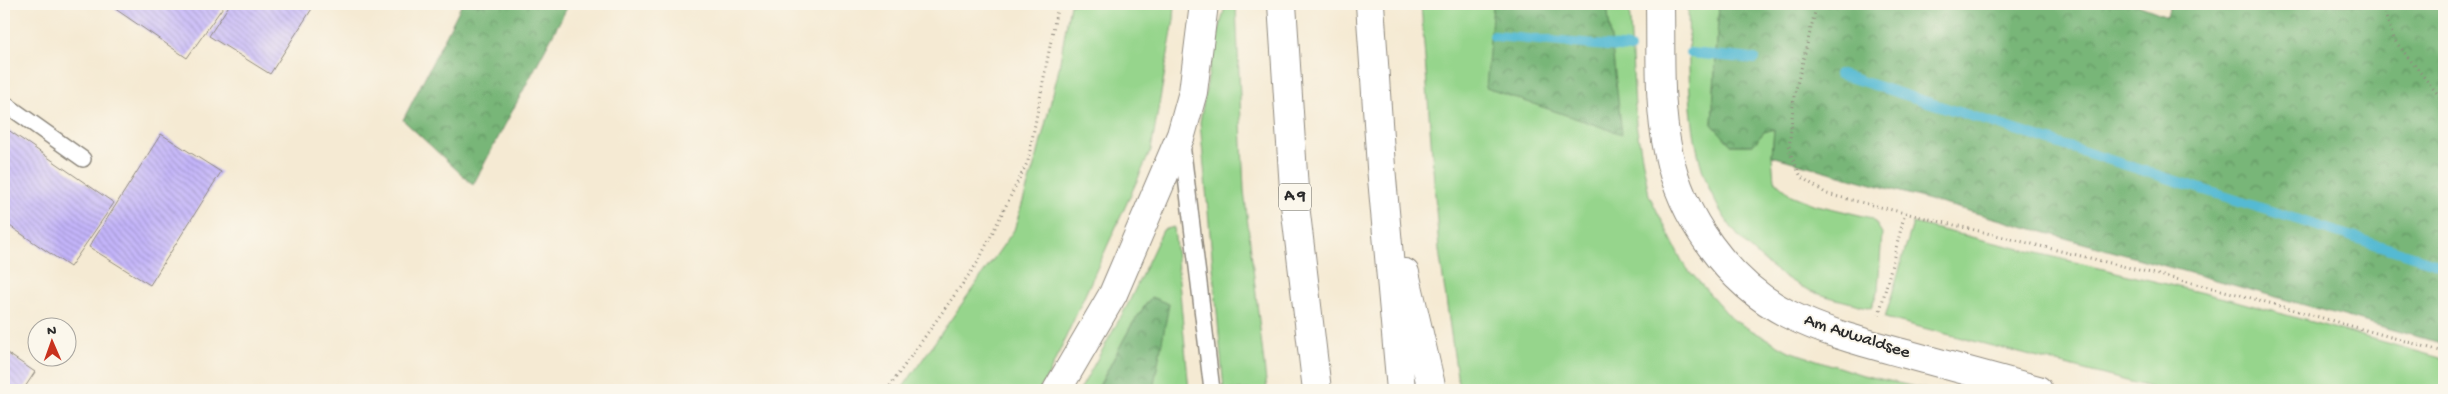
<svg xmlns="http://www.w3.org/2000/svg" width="2448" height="394" font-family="'Gochi Hand',sans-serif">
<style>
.grass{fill:#96d58c;stroke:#60805c}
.forest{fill:url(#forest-crowns);stroke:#527052}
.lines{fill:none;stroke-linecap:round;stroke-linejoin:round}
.stream{stroke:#55bad3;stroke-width:10}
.building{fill:url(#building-back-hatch)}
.service-casing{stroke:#908a7f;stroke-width:18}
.tertiary-casing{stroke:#908a7f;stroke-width:30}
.motorway-casing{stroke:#908a7f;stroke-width:30}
.path{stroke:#908a7f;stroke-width:3;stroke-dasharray:1 4;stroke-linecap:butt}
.service{stroke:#fff;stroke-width:15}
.tertiary{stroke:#fff;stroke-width:28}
.motorway{stroke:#fff;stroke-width:28}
.labels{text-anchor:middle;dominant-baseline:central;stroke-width:4;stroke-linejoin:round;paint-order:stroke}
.shield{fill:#fbf7ec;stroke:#696865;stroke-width:1}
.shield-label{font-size:16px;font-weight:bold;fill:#2b2b2b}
.street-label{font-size:18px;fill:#2b2b2b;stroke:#fbf7ec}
</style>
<defs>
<pattern id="forest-crowns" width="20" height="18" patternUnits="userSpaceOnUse" patternTransform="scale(1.25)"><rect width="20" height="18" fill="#78b678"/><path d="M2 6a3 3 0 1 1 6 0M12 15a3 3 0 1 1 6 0" fill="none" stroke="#639463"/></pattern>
<pattern id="building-back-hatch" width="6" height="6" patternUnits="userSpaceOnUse" patternTransform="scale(1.25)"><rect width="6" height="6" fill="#c4b5fa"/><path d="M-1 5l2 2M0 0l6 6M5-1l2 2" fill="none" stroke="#9f93cb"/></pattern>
</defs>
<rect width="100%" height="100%" fill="#fbf7ec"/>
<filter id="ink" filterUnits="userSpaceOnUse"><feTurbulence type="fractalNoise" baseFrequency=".02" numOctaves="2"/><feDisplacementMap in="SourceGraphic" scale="10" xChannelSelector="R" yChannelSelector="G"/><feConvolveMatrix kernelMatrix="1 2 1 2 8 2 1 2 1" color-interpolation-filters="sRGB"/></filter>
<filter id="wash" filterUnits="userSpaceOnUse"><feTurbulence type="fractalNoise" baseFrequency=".0096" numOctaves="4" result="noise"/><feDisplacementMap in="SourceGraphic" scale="20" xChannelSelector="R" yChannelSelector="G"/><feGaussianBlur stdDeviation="1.12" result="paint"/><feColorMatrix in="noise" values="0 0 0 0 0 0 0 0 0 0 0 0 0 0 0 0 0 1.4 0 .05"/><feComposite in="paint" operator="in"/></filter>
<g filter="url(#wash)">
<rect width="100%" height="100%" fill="#f5ead3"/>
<path class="grass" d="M 1070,4 L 1175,4 L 1174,20 L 1151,150 L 1049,374 L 1039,390 L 901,390 L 1014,230 L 1038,153 L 1058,73 Z
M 1421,4 L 1629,4 L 1636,124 L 1649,195 L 1684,265 L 1733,320 L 1789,351 L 1863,375 L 1928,390 L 1459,390 L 1439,250 Z
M 1688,4 L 1719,4 L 1712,124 L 1731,145 L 1753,145 L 1764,132 L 1774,129 L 1772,156 L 1774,180 L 1791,195 L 1813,204 L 1872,218 L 1882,233 L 1878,290 L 1871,308 C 1853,303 1834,299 1816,293 C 1794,285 1773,270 1756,254 C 1682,188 1690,95 1688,4 Z
M 1236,5 L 1244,190 L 1267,390 L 1224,390 L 1200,122 L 1211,61 L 1225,7 Z
M 1913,223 L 2236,301 L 2444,359 L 2444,390 L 2156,390 L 2146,386 L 1885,318 Z
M 1174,227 L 1189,390 L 1153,390 L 1155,374 L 1151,297 L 1131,326 L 1097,390 L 1080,390 L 1129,302 L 1163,230 Z"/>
<path class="forest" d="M 462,4 L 569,4 L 473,185 L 403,120 Z
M 1493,4 L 1607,4 L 1622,134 L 1486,88 Z
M 1719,4 L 2135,4 L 2167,16 L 2170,4 L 2444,4 L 2444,344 L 1772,156 L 1774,129 L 1764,132 L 1753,145 L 1731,145 L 1712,124 Z
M 1151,297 L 1169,304 L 1153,390 L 1097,390 L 1131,326 Z"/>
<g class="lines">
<path class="stream" d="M 1494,36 L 1630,48
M 1690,53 L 1755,59
M 1839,74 L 2444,266"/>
</g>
<g id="blocks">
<path class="building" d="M 108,4 L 225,4 L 187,58 Z
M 230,4 L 315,4 L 270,74 L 209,36 Z
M 4,127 L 114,203 L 70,267 L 4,222 Z
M 161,134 L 221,172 L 150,285 L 89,247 Z
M 4,351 L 35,372 L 23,390 L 4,390 Z"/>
</g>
</g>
<g filter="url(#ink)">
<use href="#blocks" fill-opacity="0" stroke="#908a7f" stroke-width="1"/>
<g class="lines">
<g class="service-casing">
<path id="service" d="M 4,103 L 83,159
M 1182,144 L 1212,390"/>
</g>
<g class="tertiary-casing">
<path id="tertiary" d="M 1660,4 C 1661,52 1658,103 1668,151 C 1681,217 1728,283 1788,314 C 1826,333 1866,343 1906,354 C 1950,366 1994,378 2038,390"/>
</g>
<g class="motorway-casing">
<path id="motorway" d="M 1282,4 L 1295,205 L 1317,390
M 1370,4 L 1381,167 L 1401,390
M 1405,273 L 1432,390
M 1057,390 L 1113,294 L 1181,135 L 1193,92 L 1204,4"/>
</g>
<path class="path" d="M 1817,4 L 1794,97 L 1789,150 L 1801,177 L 1827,194 L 2237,294 L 2444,352
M 2381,4 L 2395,41 L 2444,102
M 1879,315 L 1905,213
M 887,390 L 978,262 L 1028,161 L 1058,4"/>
<use href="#service" class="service"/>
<use href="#tertiary" class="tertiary"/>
<use href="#motorway" class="motorway"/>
</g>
</g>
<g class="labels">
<rect class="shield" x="1279" y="183.5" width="32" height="27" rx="4"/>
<g class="shield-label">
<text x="1295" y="197">A 9</text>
</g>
<g class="street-label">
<text transform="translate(1857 337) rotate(18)">Am Auwaldsee</text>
</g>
</g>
<rect width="2448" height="394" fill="none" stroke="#fbf7ec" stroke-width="20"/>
<g transform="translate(52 342) rotate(358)"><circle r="24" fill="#fbf7ec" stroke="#a8a59f"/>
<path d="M0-4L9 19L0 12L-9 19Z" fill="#c8321e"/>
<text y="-8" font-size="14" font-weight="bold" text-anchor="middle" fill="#2b2b2b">N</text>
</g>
</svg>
